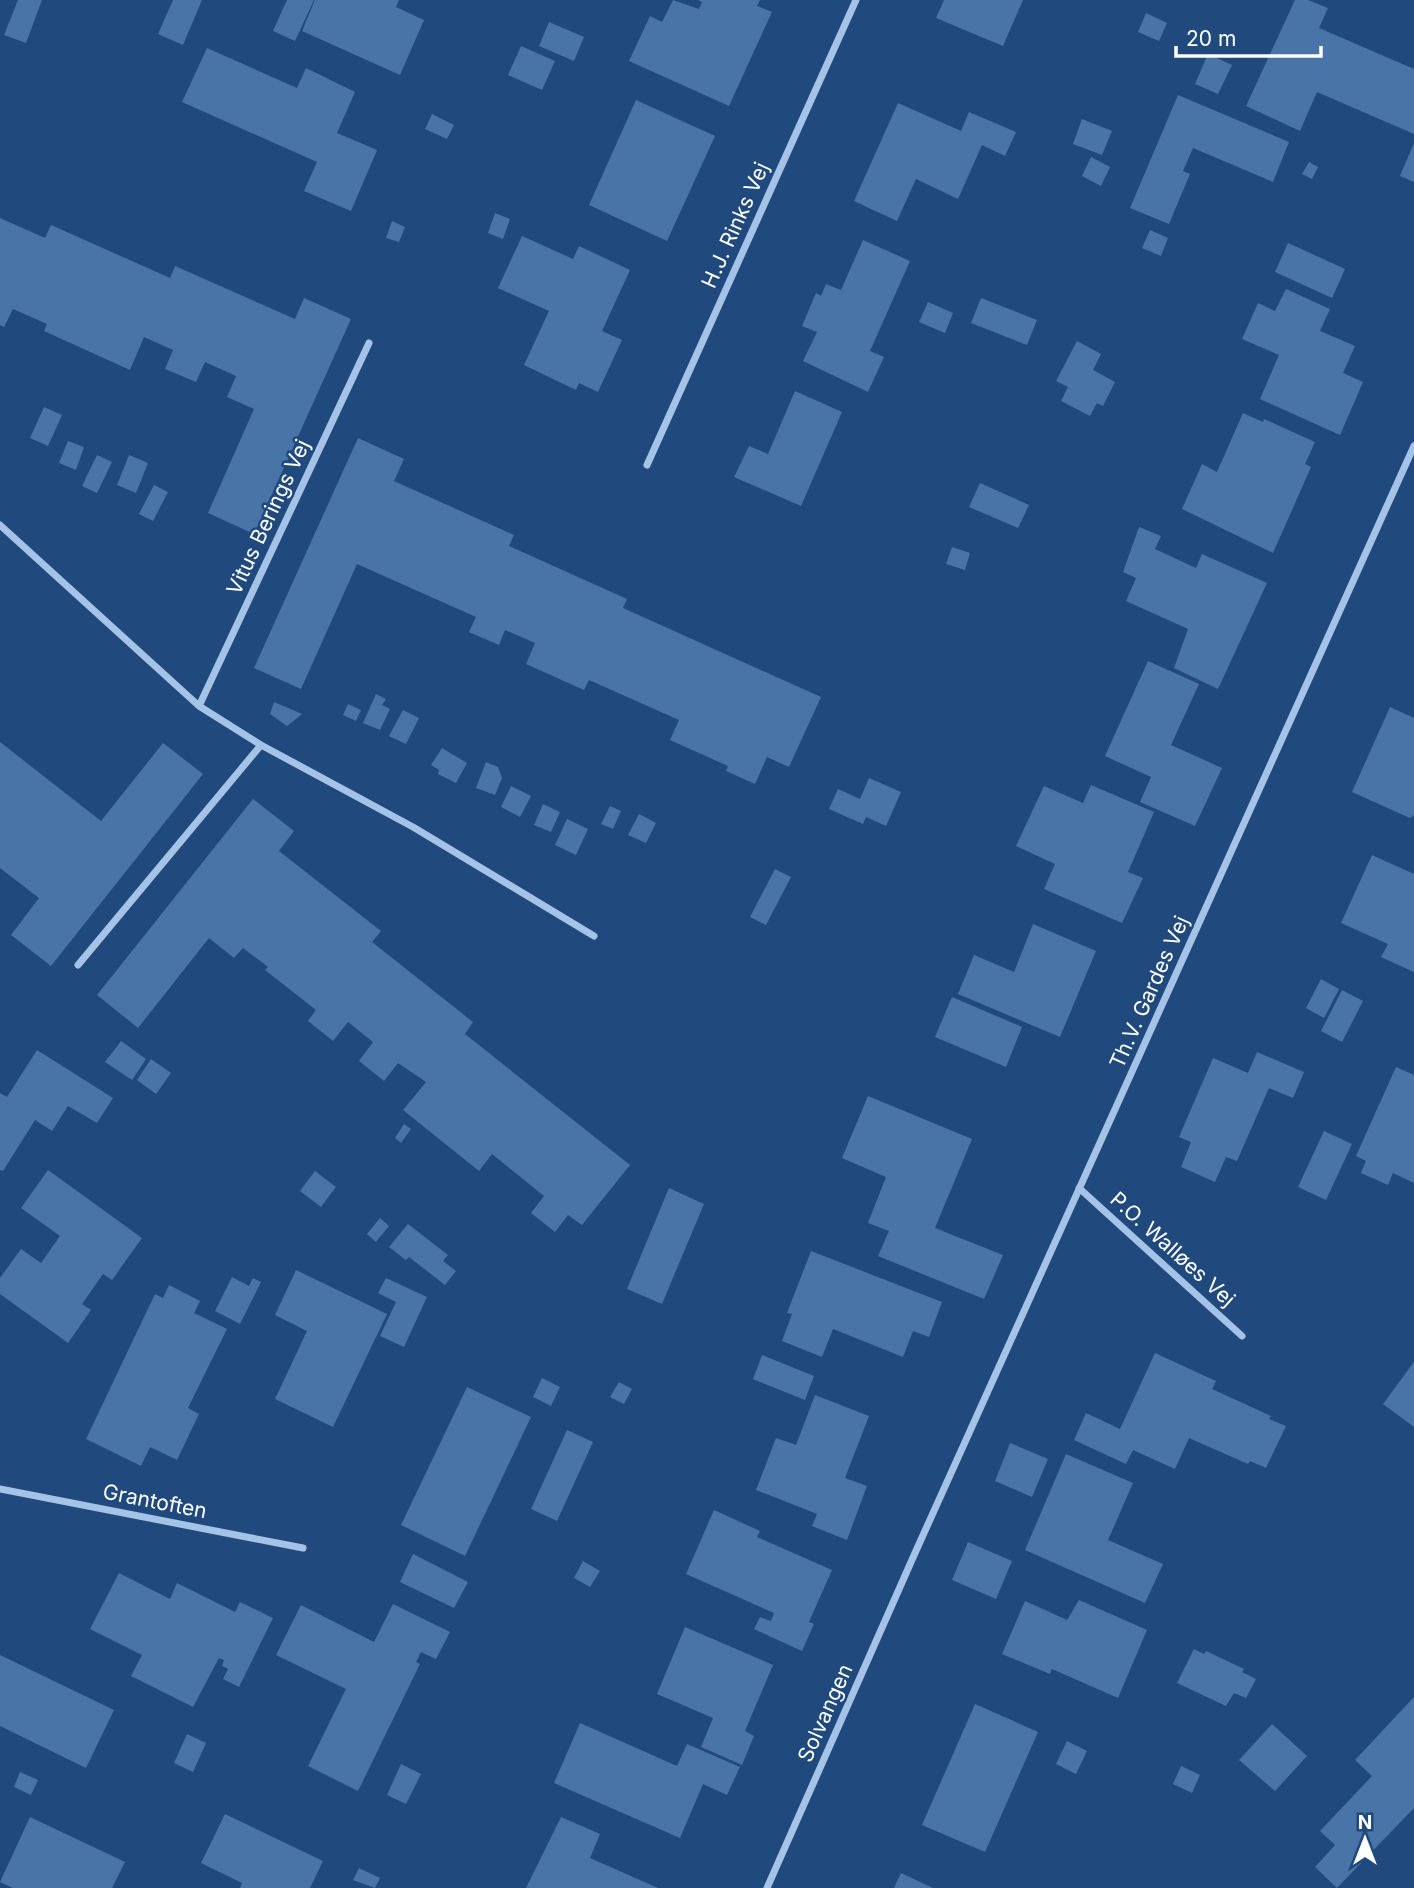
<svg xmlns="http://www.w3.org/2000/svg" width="1414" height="1888" font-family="Inter,sans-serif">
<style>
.building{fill:#4974a7}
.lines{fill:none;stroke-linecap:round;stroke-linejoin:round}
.street{stroke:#a4c3e7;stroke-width:7}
.labels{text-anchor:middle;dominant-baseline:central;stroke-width:5;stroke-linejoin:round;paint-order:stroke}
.street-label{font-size:21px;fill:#fff;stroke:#204a7e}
</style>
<rect width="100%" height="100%" fill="#204a7e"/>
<path class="building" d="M 18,0 L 42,0 L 26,43 L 4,35 Z
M 173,0 L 202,0 L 183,45 L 158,34 Z
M 287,0 L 314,0 L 295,41 L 273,31 Z
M 315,0 L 399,0 L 396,7 L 424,20 L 400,75 L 302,31 Z
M 673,0 L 699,9 L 702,2 L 698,0 L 760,0 L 757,6 L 772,12 L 729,106 L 629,61 L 650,16 L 662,22 Z
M 944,0 L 1023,0 L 1003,46 L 936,18 Z
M 1295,0 L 1308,0 L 1328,8 L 1319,28 L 1414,69 L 1414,134 L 1317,92 L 1300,131 L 1246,106 Z
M 1146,13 L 1167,23 L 1159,41 L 1138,32 Z
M 549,22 L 584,37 L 574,61 L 539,46 Z
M 521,46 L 555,61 L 542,90 L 508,75 Z
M 207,48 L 297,88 L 306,68 L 355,92 L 337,133 L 377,150 L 351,211 L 304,191 L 317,162 L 182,102 Z
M 1208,54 L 1232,65 L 1218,94 L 1195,84 Z
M 1178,95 L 1289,142 L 1273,182 L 1193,148 L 1183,171 L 1190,174 L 1169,224 L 1130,208 Z
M 636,100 L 715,136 L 667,241 L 589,205 Z
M 898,103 L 961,131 L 969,112 L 1016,132 L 1005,156 L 982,145 L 958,199 L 916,179 L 897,221 L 854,201 Z
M 432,114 L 454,125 L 447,139 L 425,129 Z
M 1082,119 L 1112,131 L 1102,155 L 1073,144 Z
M 1414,143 L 1414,182 L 1400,176 Z
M 1091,157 L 1110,167 L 1101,186 L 1082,176 Z
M 1309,162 L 1318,167 L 1312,179 L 1302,174 Z
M 495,213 L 510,219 L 503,239 L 488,233 Z
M 0,218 L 45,238 L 51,225 L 170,278 L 175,266 L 295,319 L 304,298 L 351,319 L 254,534 L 208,513 L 254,409 L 227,397 L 236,376 L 205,362 L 196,382 L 165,369 L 173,350 L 144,337 L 130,370 L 44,331 L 47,324 L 13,309 L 4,327 L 0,325 Z
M 392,221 L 405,227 L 399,242 L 386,238 Z
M 1150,230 L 1168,238 L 1161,256 L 1142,248 Z
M 522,236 L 573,259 L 579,246 L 630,270 L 602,331 L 622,340 L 598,392 L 579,383 L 576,390 L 524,365 L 549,311 L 498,288 Z
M 863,240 L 910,261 L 870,351 L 884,357 L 868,392 L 803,361 L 817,332 L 802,326 L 816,293 L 821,296 L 826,284 L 841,290 Z
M 1288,243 L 1345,269 L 1332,298 L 1275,272 Z
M 1286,289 L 1330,309 L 1320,331 L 1355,346 L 1343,373 L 1363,382 L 1340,435 L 1260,399 L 1279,355 L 1242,339 L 1258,303 L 1275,311 Z
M 981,298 L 1037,320 L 1027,345 L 971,323 Z
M 928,302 L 953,313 L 945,333 L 919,322 Z
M 1077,341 L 1101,354 L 1093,370 L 1115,382 L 1103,406 L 1097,403 L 1090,416 L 1061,401 L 1068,387 L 1056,381 Z
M 795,391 L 842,412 L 801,506 L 734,477 L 749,446 L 768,454 Z
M 44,407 L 62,415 L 48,446 L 30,438 Z
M 1243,413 L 1263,422 L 1264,419 L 1315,442 L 1305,464 L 1311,467 L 1273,553 L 1182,509 L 1202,464 L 1217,472 Z
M 358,438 L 404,459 L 394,481 L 514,535 L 509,546 L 627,599 L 623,608 L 821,697 L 789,767 L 767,757 L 755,784 L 726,771 L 728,766 L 670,740 L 679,720 L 589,680 L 584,690 L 526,664 L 535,643 L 505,630 L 499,645 L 469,632 L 476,617 L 357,564 L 301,689 L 254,668 Z
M 68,441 L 84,447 L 76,470 L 59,463 Z
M 97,455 L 112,462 L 97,493 L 82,486 Z
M 129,455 L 148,463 L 136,493 L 117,485 Z
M 980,483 L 1029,505 L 1018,528 L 969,507 Z
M 154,485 L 168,492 L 153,521 L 139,514 Z
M 1139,527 L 1161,536 L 1155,549 L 1196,568 L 1202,554 L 1267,583 L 1218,689 L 1174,668 L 1188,629 L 1126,601 L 1136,578 L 1123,572 Z
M 952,547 L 970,553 L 965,570 L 946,564 Z
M 1148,661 L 1199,684 L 1171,745 L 1222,768 L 1195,826 L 1140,802 L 1151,777 L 1105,756 Z
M 376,694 L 386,699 L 382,705 L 390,709 L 380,730 L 363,723 Z
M 274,702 L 302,714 L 287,726 L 270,714 Z
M 348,704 L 361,710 L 356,721 L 343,715 Z
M 1390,707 L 1414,718 L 1414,815 L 1410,818 L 1352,792 Z
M 403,710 L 419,718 L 406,744 L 389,736 Z
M 0,742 L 101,821 L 163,743 L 203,774 L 51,966 L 11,935 L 39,898 L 0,868 Z
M 442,748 L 467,763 L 456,783 L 438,774 L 439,770 L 431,765 Z
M 486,762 L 498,767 L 502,778 L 495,795 L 476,788 Z
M 869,778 L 901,792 L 886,826 L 866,817 L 863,824 L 829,809 L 838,789 L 860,799 Z
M 1091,785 L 1154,812 L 1128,872 L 1143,878 L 1122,923 L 1044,889 L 1055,864 L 1016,846 L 1044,786 L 1083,803 Z
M 511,786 L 531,796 L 520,817 L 501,807 Z
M 253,799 L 294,831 L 279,851 L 381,931 L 372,942 L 473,1022 L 465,1034 L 630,1165 L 582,1225 L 568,1215 L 555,1232 L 531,1213 L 544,1196 L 492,1154 L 479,1171 L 403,1110 L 426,1082 L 398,1063 L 384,1081 L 359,1061 L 373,1042 L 348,1022 L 333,1041 L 308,1021 L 316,1010 L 265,970 L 268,967 L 243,948 L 234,958 L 209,938 L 138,1028 L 97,995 Z
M 543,804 L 560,812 L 551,832 L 534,825 Z
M 610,806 L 621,811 L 613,829 L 601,824 Z
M 639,814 L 656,823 L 646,843 L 628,835 Z
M 567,819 L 588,829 L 576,855 L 555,845 Z
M 1372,855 L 1414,874 L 1414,972 L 1381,957 L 1388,944 L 1341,923 Z
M 775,869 L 791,877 L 766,925 L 750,917 Z
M 1033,924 L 1096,951 L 1060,1037 L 958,994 L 974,955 L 1014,972 Z
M 1321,979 L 1339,989 L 1324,1018 L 1306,1008 Z
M 1342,990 L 1363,1001 L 1342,1042 L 1321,1031 Z
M 952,997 L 1022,1027 L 1006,1067 L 935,1037 Z
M 121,1041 L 146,1059 L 132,1080 L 105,1062 Z
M 37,1050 L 113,1098 L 97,1123 L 68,1106 L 52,1131 L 35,1120 L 3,1171 L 0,1170 L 0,1093 L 7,1097 Z
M 1257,1052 L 1304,1072 L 1293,1098 L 1269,1088 L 1237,1161 L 1226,1157 L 1215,1182 L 1181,1167 L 1191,1142 L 1179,1137 L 1213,1058 L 1248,1073 Z
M 151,1059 L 171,1073 L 156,1094 L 137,1080 Z
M 1396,1067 L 1414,1075 L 1414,1183 L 1393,1173 L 1388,1185 L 1361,1173 L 1366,1161 L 1356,1156 Z
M 868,1096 L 972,1139 L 935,1228 L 1003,1255 L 984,1299 L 878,1256 L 889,1231 L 868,1223 L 886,1177 L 842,1158 Z
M 404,1124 L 411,1129 L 401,1143 L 395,1138 Z
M 1324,1131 L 1352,1144 L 1326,1200 L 1298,1187 Z
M 48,1170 L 142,1238 L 112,1280 L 103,1274 L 82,1304 L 91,1310 L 68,1343 L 0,1294 L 0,1278 L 21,1249 L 41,1263 L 60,1236 L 21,1208 Z
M 315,1171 L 336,1187 L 321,1207 L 300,1191 Z
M 669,1188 L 704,1204 L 662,1304 L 627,1289 Z
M 380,1218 L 389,1226 L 376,1242 L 367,1234 Z
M 408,1224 L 448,1255 L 443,1261 L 456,1271 L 445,1285 L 409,1257 L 406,1260 L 389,1247 Z
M 811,1251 L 942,1302 L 929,1337 L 913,1331 L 903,1357 L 833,1329 L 822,1357 L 782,1341 L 792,1314 L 787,1313 Z
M 296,1270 L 387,1314 L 333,1427 L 275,1399 L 307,1331 L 275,1315 Z
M 232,1277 L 249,1286 L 253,1278 L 261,1282 L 240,1324 L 215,1311 Z
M 386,1278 L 427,1297 L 404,1347 L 380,1336 L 396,1302 L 378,1293 Z
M 169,1285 L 200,1301 L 194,1313 L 227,1329 L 188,1408 L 199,1414 L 177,1460 L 150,1447 L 141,1466 L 86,1439 L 155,1294 L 163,1298 Z
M 1155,1353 L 1216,1381 L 1212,1389 L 1271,1416 L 1269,1419 L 1286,1426 L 1266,1468 L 1250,1461 L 1248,1464 L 1189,1438 L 1175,1469 L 1133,1450 L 1126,1464 L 1074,1440 L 1086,1413 L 1120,1429 Z
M 762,1355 L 814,1376 L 805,1400 L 753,1379 Z
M 1414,1362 L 1414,1427 L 1383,1404 Z
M 542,1378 L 560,1387 L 551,1406 L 533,1397 Z
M 619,1382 L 632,1389 L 624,1404 L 610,1397 Z
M 467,1387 L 531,1417 L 465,1556 L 401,1525 Z
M 815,1395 L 869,1416 L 845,1478 L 867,1486 L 847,1540 L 812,1526 L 817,1514 L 756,1490 L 776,1438 L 796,1445 Z
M 567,1430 L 593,1442 L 557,1521 L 531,1509 Z
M 1010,1443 L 1048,1459 L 1032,1497 L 995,1481 Z
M 1066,1454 L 1133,1483 L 1108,1540 L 1163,1564 L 1145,1603 L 1025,1550 Z
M 714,1510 L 760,1531 L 757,1537 L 832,1570 L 809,1622 L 814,1624 L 802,1651 L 754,1629 L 760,1617 L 771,1621 L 774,1613 L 686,1574 Z
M 968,1542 L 1012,1561 L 996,1599 L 952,1580 Z
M 413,1554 L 468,1582 L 454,1608 L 400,1582 Z
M 583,1561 L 600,1571 L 590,1587 L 574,1578 Z
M 119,1573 L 170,1599 L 177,1583 L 235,1612 L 240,1602 L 273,1618 L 239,1687 L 223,1679 L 228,1669 L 222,1666 L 224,1660 L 219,1658 L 193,1707 L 131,1676 L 142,1655 L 90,1629 Z
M 1079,1600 L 1147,1630 L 1118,1698 L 1052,1669 L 1050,1674 L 1002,1654 L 1025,1601 L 1067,1620 Z
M 393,1604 L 450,1632 L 436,1659 L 421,1652 L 416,1662 L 420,1664 L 358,1791 L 308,1766 L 346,1689 L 276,1655 L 301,1605 L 374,1642 Z
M 685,1627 L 773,1665 L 745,1731 L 754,1736 L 742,1765 L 701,1747 L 713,1718 L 657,1694 Z
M 1194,1649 L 1204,1654 L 1206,1651 L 1244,1669 L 1242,1672 L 1256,1679 L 1246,1698 L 1234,1693 L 1226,1706 L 1177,1683 Z
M 0,1655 L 114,1710 L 86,1768 L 0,1726 Z
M 1414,1697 L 1414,1808 L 1337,1888 L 1315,1867 L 1335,1845 L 1320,1831 L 1372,1776 L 1355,1760 Z
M 975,1704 L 1038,1732 L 985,1852 L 922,1825 Z
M 580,1723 L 677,1766 L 687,1744 L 740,1767 L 727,1795 L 703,1784 L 680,1838 L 554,1783 Z
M 1272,1724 L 1307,1756 L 1275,1791 L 1239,1760 Z
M 187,1734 L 206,1743 L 193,1772 L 174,1763 Z
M 1067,1741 L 1087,1751 L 1076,1774 L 1056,1764 Z
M 401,1764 L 421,1774 L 406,1804 L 387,1795 Z
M 1181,1766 L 1200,1775 L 1192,1793 L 1173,1784 Z
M 20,1772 L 38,1780 L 31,1795 L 14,1787 Z
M 225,1814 L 323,1861 L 310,1888 L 240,1888 L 242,1883 L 201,1863 Z
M 30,1817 L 125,1862 L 112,1888 L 13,1888 L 0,1882 Z
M 561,1817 L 600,1834 L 590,1858 L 658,1888 L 526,1888 Z
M 359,1868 L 380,1878 L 375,1888 L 353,1880 Z
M 901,1873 L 933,1888 L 894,1888 Z"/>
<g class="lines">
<path class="street" d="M 647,465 L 856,0
M 0,525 L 199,706 L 261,745 L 413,827 L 594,936
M 199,706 L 369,343
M 78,965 L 261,745
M 1079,1188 L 1242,1336
M 0,1489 L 303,1548
M 767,1888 L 915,1553 L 1414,446"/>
</g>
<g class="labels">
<g class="street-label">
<text transform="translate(735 225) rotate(-66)">H.J. Rinks Vej</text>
<text transform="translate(268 517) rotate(-65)">Vitus Berings Vej</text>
<text transform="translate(1149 992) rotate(-66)">Th.V. Gardes Vej</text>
<text transform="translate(1173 1249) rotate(42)">P.O. Walløes Vej</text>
<text transform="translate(155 1501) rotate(11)">Grantoften</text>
<text transform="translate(825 1713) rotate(-66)">Solvangen</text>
</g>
</g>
<g transform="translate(1365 1839)" stroke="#204a7e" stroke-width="5" paint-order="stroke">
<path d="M0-5L12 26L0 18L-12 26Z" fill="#ffffff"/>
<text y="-10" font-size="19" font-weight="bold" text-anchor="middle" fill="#ffffff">N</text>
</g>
<path d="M1176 46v10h145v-10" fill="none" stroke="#ffffff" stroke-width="3.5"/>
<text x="1186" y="46" font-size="21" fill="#ffffff" stroke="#204a7e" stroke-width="5" paint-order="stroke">20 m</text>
</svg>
